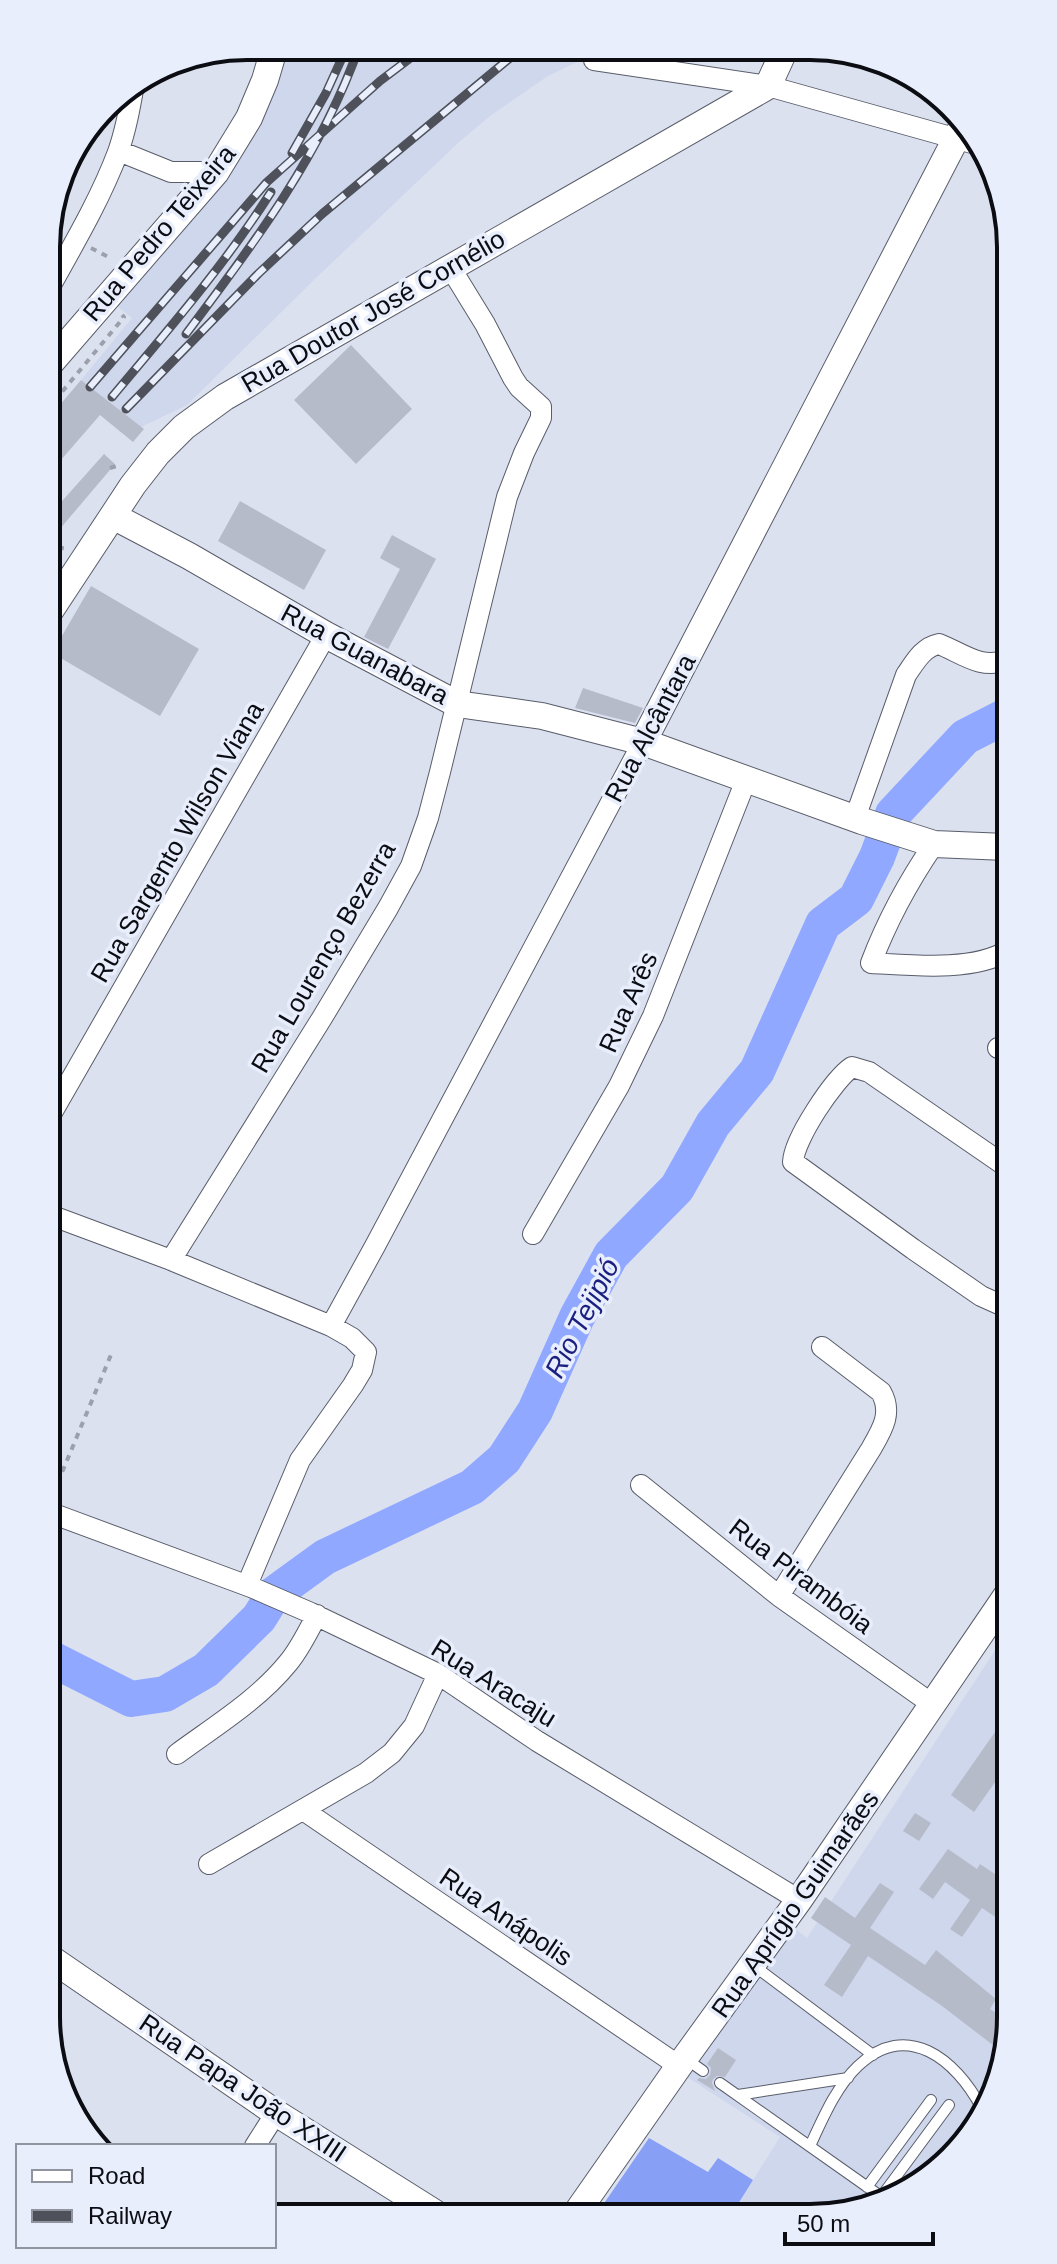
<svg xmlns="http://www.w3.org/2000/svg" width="1057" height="2264" font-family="Arial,sans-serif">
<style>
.built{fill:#cfd7ed}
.forest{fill:#879ff4}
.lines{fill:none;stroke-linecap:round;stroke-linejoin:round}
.river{stroke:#90a8ff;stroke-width:36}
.building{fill:#b6bbca}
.service-casing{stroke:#595d6a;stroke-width:12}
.minor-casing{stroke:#595d6a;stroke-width:22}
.tertiary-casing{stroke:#595d6a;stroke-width:28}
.path{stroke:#9ca0ac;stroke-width:4;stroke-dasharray:6 6;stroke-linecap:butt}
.service{stroke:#fff;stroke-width:10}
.minor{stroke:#fff;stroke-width:20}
.tertiary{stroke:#fff;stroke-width:26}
.rail-casing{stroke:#4e5159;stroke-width:9}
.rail{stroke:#e9eefd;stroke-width:6;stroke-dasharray:18;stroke-linecap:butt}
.labels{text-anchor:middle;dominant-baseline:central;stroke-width:7;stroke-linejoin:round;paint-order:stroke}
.street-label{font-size:26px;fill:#0b0d12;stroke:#e9eefd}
.water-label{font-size:28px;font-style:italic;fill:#1a1f80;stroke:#e9eefd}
.rim{fill:none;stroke:#0b0d12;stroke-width:4}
</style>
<rect width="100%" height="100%" fill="#dce1f0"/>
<path class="built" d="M 285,46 L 386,47 L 381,62 L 397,47 L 601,48 L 596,53 L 548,76 L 490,116 L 458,143 L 315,279 L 187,405 L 141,427 L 81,380 L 132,318 L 118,307 L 244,150 L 260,126 Z
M 1009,1629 L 1011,2030 L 969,2140 L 922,2184 L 862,2211 L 733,2212 L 780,2137 L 687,2077 L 793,1927 L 807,1938 Z"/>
<path class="forest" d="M 649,2138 L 708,2172 L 718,2158 L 753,2180 L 733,2212 L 598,2212 Z"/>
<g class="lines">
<path class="river" d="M 52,1659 L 131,1699 L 165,1694 L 206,1670 L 259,1618 L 274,1594 L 325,1557 L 472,1487 L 504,1459 L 535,1411 L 577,1317 L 611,1255 L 677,1188 L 713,1124 L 757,1071 L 823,924 L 856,899 L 877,857 L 893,814 L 965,737 L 1006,716"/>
</g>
<path class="building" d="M 351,345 L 412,409 L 356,464 L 294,400 Z
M 81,380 L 144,429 L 133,442 L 100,415 L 47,476 L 47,420 Z
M 104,454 L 115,464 L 48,543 L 47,518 Z
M 240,501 L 326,550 L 304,590 L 218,541 Z
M 392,535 L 436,559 L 388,649 L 364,637 L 400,569 L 380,558 Z
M 91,586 L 199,649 L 160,716 L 52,653 Z
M 583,688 L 643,708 L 635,723 L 575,708 Z
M 1009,1712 L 1010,1761 L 974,1812 L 951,1795 Z
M 915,1813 L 931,1823 L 919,1841 L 903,1831 Z
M 948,1849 L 977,1869 L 980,1864 L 1010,1884 L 1010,1927 L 982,1908 L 962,1937 L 950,1929 L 970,1900 L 945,1882 L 933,1899 L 919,1889 Z
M 880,1883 L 894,1892 L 870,1928 L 925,1965 L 936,1950 L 996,1999 L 990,2009 L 1010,2022 L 1011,2030 L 1002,2052 L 942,2006 L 868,1956 L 842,1997 L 824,1985 L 851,1945 L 811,1918 L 825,1897 L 855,1918 Z
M 718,2048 L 736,2060 L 725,2077 L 717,2076 L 713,2079 L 712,2083 L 715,2091 L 697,2080 L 699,2078 L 706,2079 L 710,2075 L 711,2068 L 707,2064 Z"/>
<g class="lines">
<g class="service-casing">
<path id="service" d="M 753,1965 L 873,2055
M 696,2066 L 703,2071
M 720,2083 L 886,2200
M 738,2095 L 848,2078
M 810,2146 C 823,2118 836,2087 858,2066 C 907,2019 956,2060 981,2107
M 867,2187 L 931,2100
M 881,2197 L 949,2105"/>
</g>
<g class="minor-casing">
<path id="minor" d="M 594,60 L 768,86 L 972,143
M 119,151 L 171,172 L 216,172
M 47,292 C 72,247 100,200 118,152 C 126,130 130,107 134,84
M 855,818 L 906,675 C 915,662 923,647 939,644 C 962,653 981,670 1006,660
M 934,844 C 908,882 887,921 871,963 C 910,965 972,972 1007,951
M 998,1048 L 1007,1048
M 50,1116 L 326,635
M 1007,1167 L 869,1072 L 852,1067 C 834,1079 794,1139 793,1162 L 913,1249 L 981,1296 L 1001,1305 L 1008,1300
M 50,1215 L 171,1260 L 331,1326 L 352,1338 L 366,1352 L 362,1370 L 353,1385 L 300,1460 L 247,1585
M 533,1234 L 619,1086 L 653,1016 L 746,780
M 171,1260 L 322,1018 L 388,908 L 411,866 L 428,818 L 440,772 L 507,497 L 524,453 L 541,418 L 541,407 L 519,387 L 513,378 L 485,324 L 450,267
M 331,1326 L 375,1246 L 643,742
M 641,1485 L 779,1596 L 932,1704
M 51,1513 L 251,1587 L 311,1613 L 438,1674 L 537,1741 L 799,1900
M 779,1596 L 871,1449 C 882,1430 893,1413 881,1392 L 822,1347
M 177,1754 C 215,1726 258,1700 288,1663 C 300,1649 308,1631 317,1615
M 303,1810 L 679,2066
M 209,1864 L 366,1773 L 392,1753 L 414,1726 L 438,1674
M 255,2146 L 276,2113"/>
</g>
<g class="tertiary-casing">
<path id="tertiary" d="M 47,367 L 216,172 L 249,118 L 265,80 L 275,46
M 113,516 L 189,556 L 326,635 L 457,704 L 542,716 L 643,742 L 862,821 L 934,844 L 1006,847
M 48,614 L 133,485 L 158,453 L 184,427 L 225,397 L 768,86 L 785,49
M 643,742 L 962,127
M 53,1960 L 276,2113 L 435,2213
M 577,2212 L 679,2066 L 799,1900 L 1009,1592"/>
</g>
<path class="path" d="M 91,248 L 112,259
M 47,396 L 54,387
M 47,410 L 124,317 L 122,315
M 110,468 L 120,465
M 48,556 L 62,548 L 67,549
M 53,1494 L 113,1350"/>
<use href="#service" class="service"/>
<use href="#minor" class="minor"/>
<use href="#tertiary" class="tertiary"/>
<g class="rail-casing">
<path id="rail" d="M 292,153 L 326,93 L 347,47
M 186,334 C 253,245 322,153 359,47
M 90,387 L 267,182 L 380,81 L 425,47
M 112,397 C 168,330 224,266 271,192
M 126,409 L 258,274 L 322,214 L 522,48"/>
</g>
<use href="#rail" class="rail"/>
</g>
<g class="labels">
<g class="street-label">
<text transform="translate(159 233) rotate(-50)">Rua Pedro Teixeira</text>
<text transform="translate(373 311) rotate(-30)">Rua Doutor José Cornélio</text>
<text transform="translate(365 654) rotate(28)">Rua Guanabara</text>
<text transform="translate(650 728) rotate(-62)">Rua Alcântara</text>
<text transform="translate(177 842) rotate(-60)">Rua Sargento Wilson Viana</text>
<text transform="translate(323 957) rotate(-60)">Rua Lourenço Bezerra</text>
<text transform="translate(628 1002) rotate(-66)">Rua Arês</text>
<text transform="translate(801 1576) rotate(37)">Rua Pirambóia</text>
<text transform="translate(494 1683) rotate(32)">Rua Aracaju</text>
<text transform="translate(795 1904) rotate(-55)">Rua Aprígio Guimarães</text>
<text transform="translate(506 1917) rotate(34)">Rua Anápolis</text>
<text transform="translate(243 2088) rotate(34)">Rua Papa João XXIII</text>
</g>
<g class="water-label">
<text transform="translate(582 1318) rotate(-63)">Rio Tejipió</text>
</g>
</g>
<path d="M0 0H1057V2264H0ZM247 60H810A187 187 0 0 1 997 247V2017A187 187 0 0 1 810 2204H247A187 187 0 0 1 60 2017V247A187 187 0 0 1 247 60Z" fill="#e9eefd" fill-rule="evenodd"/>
<path class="rim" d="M247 60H810A187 187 0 0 1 997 247V2017A187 187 0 0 1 810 2204H247A187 187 0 0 1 60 2017V247A187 187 0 0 1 247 60Z"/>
<rect x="16" y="2144" width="260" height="104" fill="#e9eefd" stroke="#90949f" stroke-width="2"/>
<rect x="32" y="2170" width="40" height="12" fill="#ffffff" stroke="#90949f" stroke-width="2"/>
<text x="88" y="2184" font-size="24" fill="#0b0d12">Road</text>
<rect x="32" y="2210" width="40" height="12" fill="#4e5159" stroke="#90949f" stroke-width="2"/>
<text x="88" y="2224" font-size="24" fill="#0b0d12">Railway</text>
<path d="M785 2232v12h148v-12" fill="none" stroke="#0b0d12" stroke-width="4"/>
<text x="797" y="2232" font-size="24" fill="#0b0d12" stroke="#e9eefd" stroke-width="6" paint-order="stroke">50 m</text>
</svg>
